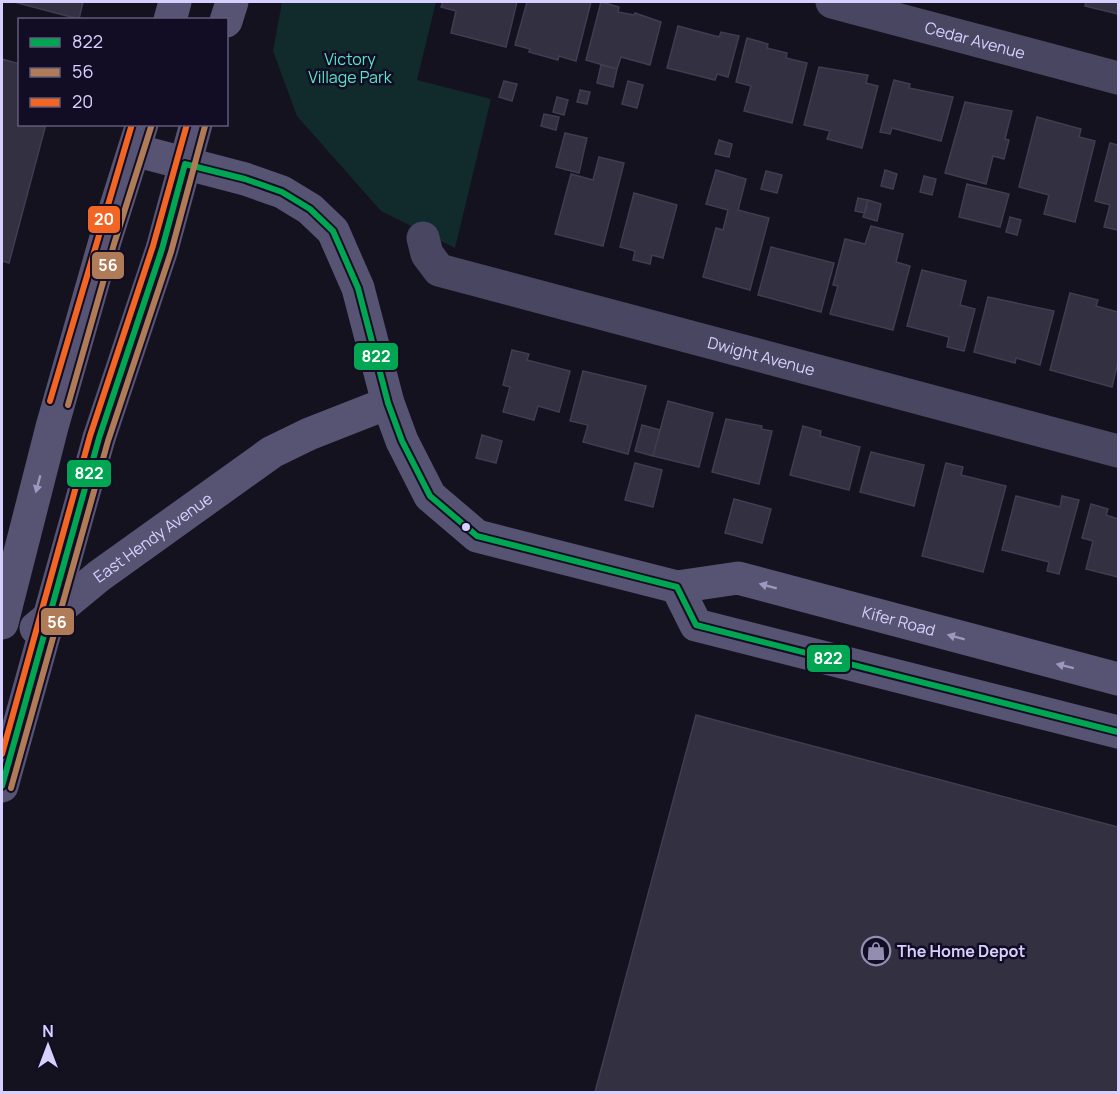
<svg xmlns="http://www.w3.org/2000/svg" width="1120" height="1094" font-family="Manrope,sans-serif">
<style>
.green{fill:#112a2c}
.building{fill:#333041;stroke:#413c53;stroke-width:1.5}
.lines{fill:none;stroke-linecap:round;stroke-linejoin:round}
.street{stroke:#484660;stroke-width:33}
.secondary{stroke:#565373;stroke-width:33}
.secondary-bridge{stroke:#565373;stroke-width:33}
.bus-1-casing{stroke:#120d24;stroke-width:10}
.bus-2-casing{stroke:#120d24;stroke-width:10}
.bus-3-casing{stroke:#120d24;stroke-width:10}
.bus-1{stroke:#00a651;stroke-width:6}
.bus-2{stroke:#b07c57;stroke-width:6}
.bus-3{stroke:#f26522;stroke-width:6}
.oneway{fill:#9d98c0}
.bus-dot{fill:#d7d0ff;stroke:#120d24;stroke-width:2}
.labels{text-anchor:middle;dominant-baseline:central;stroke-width:5;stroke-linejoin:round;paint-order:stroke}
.street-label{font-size:16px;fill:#d7d0ff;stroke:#120d24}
.park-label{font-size:16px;fill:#56e5c6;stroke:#120d24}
.poi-label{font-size:16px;font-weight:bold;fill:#d7d0ff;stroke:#120d24;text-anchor:start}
.line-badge{stroke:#120d24;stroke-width:2}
.badge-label{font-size:16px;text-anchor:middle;font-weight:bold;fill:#fff}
</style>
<rect width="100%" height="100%" fill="#15121f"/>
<path class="green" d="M 282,2 L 436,2 L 417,80 L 491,99 L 455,248 L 381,211 L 297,116 L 273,51 Z"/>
<path class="building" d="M 14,2 L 83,2 L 79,19 Z
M 443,2 L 517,2 L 506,47 L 451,33 L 456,11 L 441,7 Z
M 527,2 L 591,2 L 576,61 L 559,56 L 558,60 L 529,52 L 530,49 L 515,45 Z
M 601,2 L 619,7 L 618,12 L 634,15 L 635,13 L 661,22 L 650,65 L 621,57 L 617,69 L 586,60 Z
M 1086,2 L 1118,2 L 1118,14 L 1085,6 Z
M 678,26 L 719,37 L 721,32 L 739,36 L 728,77 L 717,74 L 715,80 L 667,68 Z
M 747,38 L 768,44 L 767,48 L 787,53 L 786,58 L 807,63 L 792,123 L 744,111 L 751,86 L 736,82 Z
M 2,59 L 20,64 L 20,124 L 46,124 L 9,263 L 2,261 Z
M 601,65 L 617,69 L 613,87 L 597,83 Z
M 819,67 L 868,75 L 866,83 L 878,86 L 862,148 L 827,139 L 830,131 L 804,125 Z
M 894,80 L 910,84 L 909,88 L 953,97 L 941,141 L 892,128 L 890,134 L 880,132 Z
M 504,81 L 517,84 L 512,101 L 499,97 Z
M 628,81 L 643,85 L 637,108 L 622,104 Z
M 580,90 L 590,92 L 587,104 L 577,102 Z
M 557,97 L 568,100 L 564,115 L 553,112 Z
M 965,102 L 1012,111 L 1005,139 L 1009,140 L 1004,159 L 993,156 L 986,184 L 945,173 Z
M 544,114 L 559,117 L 556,130 L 541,126 Z
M 1037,117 L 1081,129 L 1079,137 L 1095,141 L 1075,222 L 1044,214 L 1049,195 L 1019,187 Z
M 565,133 L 587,138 L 579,173 L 556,167 Z
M 719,140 L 732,144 L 729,157 L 715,154 Z
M 1110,143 L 1118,145 L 1118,230 L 1104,227 L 1110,205 L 1095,201 Z
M 599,157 L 624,163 L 603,246 L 555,234 L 571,174 L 593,180 Z
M 716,170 L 746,179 L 738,210 L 769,218 L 750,290 L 703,277 L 716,228 L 723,230 L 728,210 L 706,204 Z
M 885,170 L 897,174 L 893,189 L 881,186 Z
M 766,171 L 782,175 L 777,193 L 761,189 Z
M 924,176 L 936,179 L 932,195 L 920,192 Z
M 967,184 L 1009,194 L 1000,227 L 959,217 Z
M 634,193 L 677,205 L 663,258 L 652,255 L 650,264 L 633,260 L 635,251 L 620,247 Z
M 858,198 L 868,200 L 865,213 L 855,211 Z
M 868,200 L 881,204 L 877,221 L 863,217 Z
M 1010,217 L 1021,220 L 1017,235 L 1006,232 Z
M 871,226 L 903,234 L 896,262 L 910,266 L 893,330 L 830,314 L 838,286 L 833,285 L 845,239 L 865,244 Z
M 771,247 L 834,263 L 821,312 L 758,295 Z
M 922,270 L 966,281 L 960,305 L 975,309 L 964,351 L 947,347 L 949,337 L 907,326 Z
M 1070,293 L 1098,300 L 1096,306 L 1118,312 L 1118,362 L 1112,387 L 1050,370 Z
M 988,297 L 1054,311 L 1040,365 L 1016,358 L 1015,363 L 974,352 Z
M 512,350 L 529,354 L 527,360 L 570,371 L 559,412 L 538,406 L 534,420 L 503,412 L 510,387 L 503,385 Z
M 583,371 L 646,386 L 628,454 L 583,442 L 588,425 L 570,421 Z
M 668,401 L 713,413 L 699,467 L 653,456 Z
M 726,419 L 762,426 L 761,429 L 772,431 L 759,484 L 712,472 Z
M 642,425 L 660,430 L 653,456 L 635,451 Z
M 803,426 L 821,431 L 820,436 L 860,447 L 849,490 L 790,475 Z
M 482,435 L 502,441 L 496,463 L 476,458 Z
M 871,452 L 924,465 L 914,506 L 860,492 Z
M 635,463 L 662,470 L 653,507 L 625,500 Z
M 946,463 L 963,467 L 961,475 L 1006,486 L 983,572 L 922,556 Z
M 1016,496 L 1060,507 L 1062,496 L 1079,500 L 1059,574 L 1047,571 L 1049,562 L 1002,550 Z
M 734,499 L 771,509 L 762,543 L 725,533 Z
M 1091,504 L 1108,509 L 1106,515 L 1118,519 L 1118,577 L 1086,569 L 1093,541 L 1082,538 Z
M 696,715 L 1118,827 L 1118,1092 L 595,1092 Z"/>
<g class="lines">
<g class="street">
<path id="s1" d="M 832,2 L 1118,78"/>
<path id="s2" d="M 423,238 L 427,254 L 439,270 L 1118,451"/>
</g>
<g class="secondary">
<path d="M 170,20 L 175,2"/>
<path d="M 226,21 L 232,2"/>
<path id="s3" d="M 134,150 L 245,179 L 282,192 L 310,209 L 333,231 L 358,288 L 388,403 L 402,441 L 430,496 L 477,536 L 677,587 L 738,578 L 1118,679"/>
<path d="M 99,438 L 162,249 L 196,124"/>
<path d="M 677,587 L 696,625 L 1118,732"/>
<path d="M 2,623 L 52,427 L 105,241 L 142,124"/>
<path id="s4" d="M 36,628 L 99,576 L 272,452 L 309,434 L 388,403"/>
</g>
<path class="secondary-bridge" d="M 2,786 L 99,438"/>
<g class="bus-1-casing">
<path id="bus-1" d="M 185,164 L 245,179 L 282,192 L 310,209 L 333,231 L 358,288 L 388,403 L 402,441 L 430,496 L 477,536 L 677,587 L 696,625 L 1118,732
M 2,786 L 99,438 L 162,249 L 185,164"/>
</g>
<g class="bus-2-casing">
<path id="bus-2" d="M 68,405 L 114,244 L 151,127
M 11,788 L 108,441 L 171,252 L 205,126"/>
</g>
<g class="bus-3-casing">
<path id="bus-3" d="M 50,401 L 132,124
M 2,754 L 90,436 L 153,246 L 187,124"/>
</g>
<use href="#bus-1" class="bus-1"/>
<use href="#bus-2" class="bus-2"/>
<use href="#bus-3" class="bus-3"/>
</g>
<defs><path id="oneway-solid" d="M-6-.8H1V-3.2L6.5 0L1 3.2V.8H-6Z" transform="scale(1.5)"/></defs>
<g class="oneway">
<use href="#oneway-solid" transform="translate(38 484) rotate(105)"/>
<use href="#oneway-solid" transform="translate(768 586) rotate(-165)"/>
<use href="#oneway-solid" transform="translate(956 637) rotate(-165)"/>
<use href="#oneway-solid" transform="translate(1065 666) rotate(-166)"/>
</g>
<defs>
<g id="shop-ring" transform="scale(1.5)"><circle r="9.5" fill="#120d24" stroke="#938eb1" stroke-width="1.5"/><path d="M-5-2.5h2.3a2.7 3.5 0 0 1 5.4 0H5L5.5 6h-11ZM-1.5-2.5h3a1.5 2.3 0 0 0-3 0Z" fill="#938eb1"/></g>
</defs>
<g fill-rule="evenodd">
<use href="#shop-ring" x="876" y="951"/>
</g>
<circle class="bus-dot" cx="466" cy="527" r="5"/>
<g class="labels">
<g class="street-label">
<text stroke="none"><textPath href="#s1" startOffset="148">Cedar Avenue</textPath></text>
<text stroke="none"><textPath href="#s2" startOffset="370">Dwight Avenue</textPath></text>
<text stroke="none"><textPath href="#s4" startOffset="148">East Hendy Avenue</textPath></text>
<text stroke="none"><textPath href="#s3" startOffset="998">Kifer Road</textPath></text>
</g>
<g class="park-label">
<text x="350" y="59">Victory<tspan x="350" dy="18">Village Park</tspan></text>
</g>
<g class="poi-label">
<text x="897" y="951">The Home Depot</text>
</g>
</g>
<g class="line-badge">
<rect x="87" y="205" width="34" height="29" rx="6" fill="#f26522"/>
<rect x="91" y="251" width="34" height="29" rx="6" fill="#b07c57"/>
<rect x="353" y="342" width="46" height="29" rx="6" fill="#00a651"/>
<rect x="66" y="459" width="46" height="29" rx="6" fill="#00a651"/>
<rect x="40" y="607" width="35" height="29" rx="6" fill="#b07c57"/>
<rect x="806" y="644" width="45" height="29" rx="6" fill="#00a651"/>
</g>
<g class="badge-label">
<text x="104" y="225">20</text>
<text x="108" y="271">56</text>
<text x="376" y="362">822</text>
<text x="89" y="479">822</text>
<text x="57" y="628">56</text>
<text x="828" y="664">822</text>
</g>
<rect width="1120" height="1094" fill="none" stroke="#d7d0ff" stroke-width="6"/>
<rect x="18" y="18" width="210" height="108" fill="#120d24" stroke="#615b7c" stroke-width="1.5"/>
<rect x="30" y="38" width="30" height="9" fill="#00a651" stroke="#615b7c" stroke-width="1.5"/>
<text x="72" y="48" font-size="18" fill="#d7d0ff">822</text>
<rect x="30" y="68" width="30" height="9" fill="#b07c57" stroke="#615b7c" stroke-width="1.5"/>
<text x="72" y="78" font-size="18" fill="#d7d0ff">56</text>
<rect x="30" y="98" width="30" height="9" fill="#f26522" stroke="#615b7c" stroke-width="1.5"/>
<text x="72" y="108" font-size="18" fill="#d7d0ff">20</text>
<g transform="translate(48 1046)" stroke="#120d24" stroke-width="4.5" paint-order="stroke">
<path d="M0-4.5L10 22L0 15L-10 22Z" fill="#d7d0ff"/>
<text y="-9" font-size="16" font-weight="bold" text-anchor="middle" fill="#d7d0ff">N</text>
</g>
</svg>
